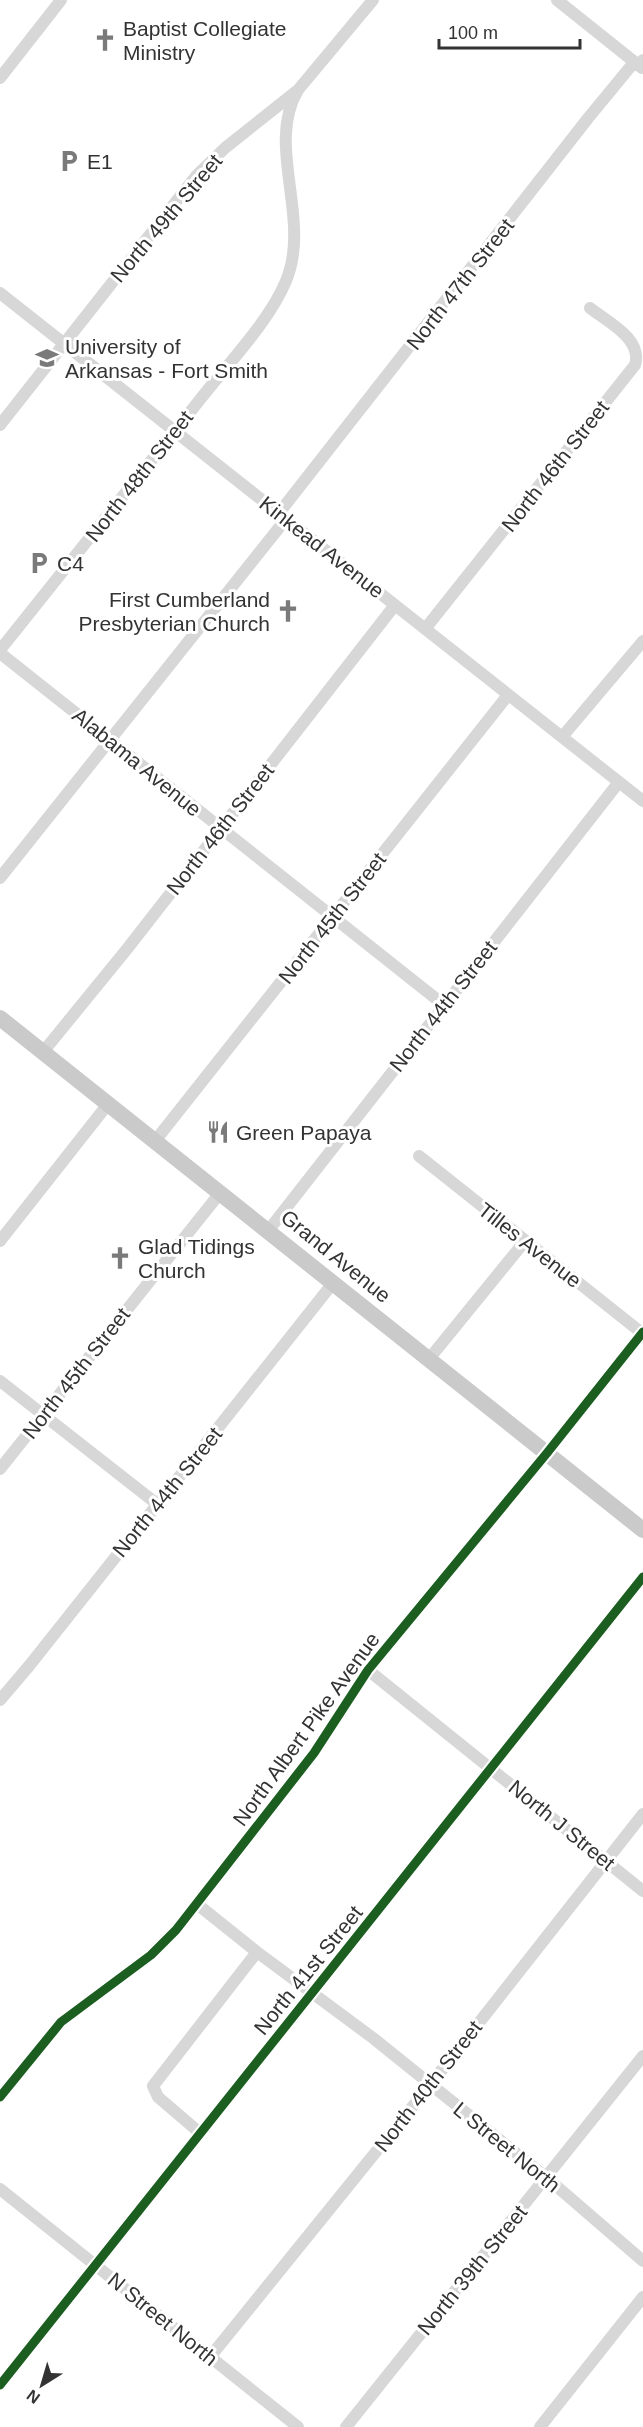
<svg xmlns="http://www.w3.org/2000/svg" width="643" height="2427" font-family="Arial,sans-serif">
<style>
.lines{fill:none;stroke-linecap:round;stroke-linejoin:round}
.minor{stroke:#d7d7d7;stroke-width:12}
.major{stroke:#cacaca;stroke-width:16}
.cycleway-casing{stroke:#fff;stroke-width:13}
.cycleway{stroke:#1b5e20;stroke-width:9}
.labels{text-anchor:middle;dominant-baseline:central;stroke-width:6;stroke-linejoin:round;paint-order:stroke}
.poi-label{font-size:21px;fill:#333;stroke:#fff;text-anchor:start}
.street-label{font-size:21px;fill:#333;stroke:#fff}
</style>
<rect width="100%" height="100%" fill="#fff"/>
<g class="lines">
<path class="minor" d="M 557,0 L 642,68
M 0,78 L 61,0
M 0,293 L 643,801
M 0,425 L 197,175 L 225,148 L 298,90 L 373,0
M 279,513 L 589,117 L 631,66 L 639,64 L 643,60
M 425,629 L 635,365 C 643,339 608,322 590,308
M 0,650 C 66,567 132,485 198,402 C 226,366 269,322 286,281 C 312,218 265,146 298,90
M 0,653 L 444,1005
M 562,737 L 643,641
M 0,878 L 286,519
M 43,1052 L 127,949 L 395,605
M 155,1141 L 508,695
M 419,1156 L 642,1333
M 268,1231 L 619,782
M 0,1241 L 108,1104
M 429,1359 L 525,1241
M 0,1381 L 157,1504
M 0,1469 L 220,1193
M 368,1670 L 643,1891
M 0,1700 L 29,1666 L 333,1283
M 197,1904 L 257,1952 L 373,2038 L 547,2178 L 643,2261
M 0,2097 L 61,2022 L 151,1955 L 176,1930 L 314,1753 L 368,1670 L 547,1453 L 643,1332
M 200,2133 L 158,2097 L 153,2086 L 257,1952
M 0,2189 L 298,2427
M 210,2357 L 430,2085 L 643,1814
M 0,2385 L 643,1577
M 346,2427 L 643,2056
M 540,2427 L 643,2297"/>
<path class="major" d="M 0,1018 L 643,1530"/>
<g class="cycleway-casing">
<path id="cycleway" d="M 0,2097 L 61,2022 L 151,1955 L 176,1930 L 314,1753 L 368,1670 L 547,1453 L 643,1332
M 0,2385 L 643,1577"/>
</g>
<use href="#cycleway" class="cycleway"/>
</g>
<defs>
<g id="church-bare" transform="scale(1.8)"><path d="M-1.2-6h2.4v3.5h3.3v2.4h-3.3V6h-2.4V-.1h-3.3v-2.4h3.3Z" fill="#7a7a7a" stroke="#fff" stroke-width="2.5" paint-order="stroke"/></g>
<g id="parking-bare" transform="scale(1.8)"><path d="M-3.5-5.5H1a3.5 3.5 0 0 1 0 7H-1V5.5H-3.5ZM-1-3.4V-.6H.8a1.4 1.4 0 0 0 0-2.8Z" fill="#7a7a7a" stroke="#fff" stroke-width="2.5" paint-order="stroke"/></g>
<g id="university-bare" transform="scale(1.8)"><path d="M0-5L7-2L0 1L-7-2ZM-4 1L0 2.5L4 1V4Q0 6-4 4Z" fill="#7a7a7a" stroke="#fff" stroke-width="2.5" paint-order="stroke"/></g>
<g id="restaurant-bare" transform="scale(1.8)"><path d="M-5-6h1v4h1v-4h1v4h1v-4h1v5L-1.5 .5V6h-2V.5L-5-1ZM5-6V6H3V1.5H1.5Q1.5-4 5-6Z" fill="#7a7a7a" stroke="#fff" stroke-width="2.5" paint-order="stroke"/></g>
</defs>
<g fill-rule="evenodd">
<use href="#church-bare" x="105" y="40"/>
<use href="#parking-bare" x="69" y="161"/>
<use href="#university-bare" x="47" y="358"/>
<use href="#parking-bare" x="39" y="563"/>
<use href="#church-bare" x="288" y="611"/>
<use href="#restaurant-bare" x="218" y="1132"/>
<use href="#church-bare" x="120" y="1258"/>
</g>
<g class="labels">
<g class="poi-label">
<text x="123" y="28">Baptist Collegiate<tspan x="123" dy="24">Ministry</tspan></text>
<text x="87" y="161">E1</text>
<text x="65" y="346">University of<tspan x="65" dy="24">Arkansas - Fort Smith</tspan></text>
<text x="57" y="563">C4</text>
<text x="270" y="599" text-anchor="end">First Cumberland<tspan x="270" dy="24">Presbyterian Church</tspan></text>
<text x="236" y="1132">Green Papaya</text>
<text x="138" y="1246">Glad Tidings<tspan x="138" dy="24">Church</tspan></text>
</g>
<g class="street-label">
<text transform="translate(166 218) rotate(-50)">North 49th Street</text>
<text transform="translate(460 284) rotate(-52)">North 47th Street</text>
<text transform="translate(555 466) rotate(-52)">North 46th Street</text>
<text transform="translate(139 476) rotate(-52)">North 48th Street</text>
<text transform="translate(322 547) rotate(38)">Kinkead Avenue</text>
<text transform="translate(137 762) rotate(39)">Alabama Avenue</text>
<text transform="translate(220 829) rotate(-52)">North 46th Street</text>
<text transform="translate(332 918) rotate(-52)">North 45th Street</text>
<text transform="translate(443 1006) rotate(-52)">North 44th Street</text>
<text transform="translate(530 1245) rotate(38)">Tilles Avenue</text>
<text transform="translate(336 1256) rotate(39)">Grand Avenue</text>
<text transform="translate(76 1373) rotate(-52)">North 45th Street</text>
<text transform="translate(167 1492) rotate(-51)">North 44th Street</text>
<text transform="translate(306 1729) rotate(-54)">North Albert Pike Avenue</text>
<text transform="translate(562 1825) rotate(39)">North J Street</text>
<text transform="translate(308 1970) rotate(-51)">North 41st Street</text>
<text transform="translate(428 2086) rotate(-52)">North 40th Street</text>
<text transform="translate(507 2147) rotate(39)">L Street North</text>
<text transform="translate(472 2270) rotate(-51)">North 39th Street</text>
<text transform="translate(163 2319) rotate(39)">N Street North</text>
</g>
</g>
<g transform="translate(42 2385) rotate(217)" stroke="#ffffff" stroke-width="4.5" paint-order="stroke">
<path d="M0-4.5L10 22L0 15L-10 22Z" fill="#333333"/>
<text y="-9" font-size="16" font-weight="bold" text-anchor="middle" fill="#333333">N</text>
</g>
<path d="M439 39v9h141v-9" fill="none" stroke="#333333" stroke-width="3"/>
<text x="448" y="39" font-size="18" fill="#333333" stroke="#ffffff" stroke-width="4.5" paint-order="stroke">100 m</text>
</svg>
